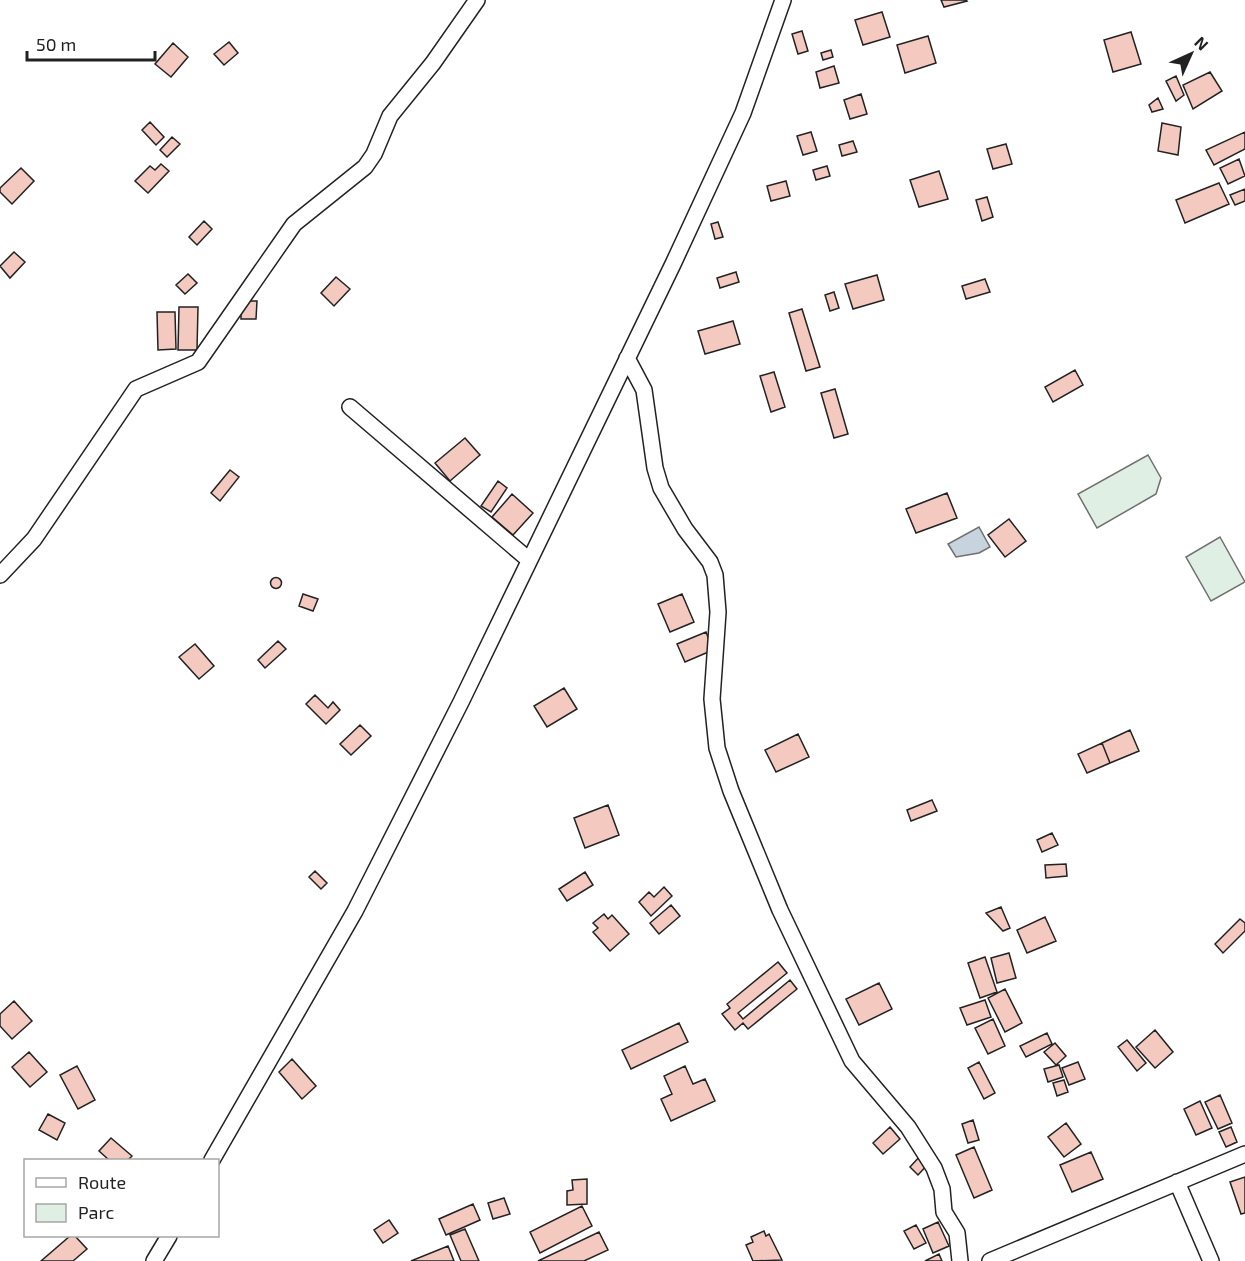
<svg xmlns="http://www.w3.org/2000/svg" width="1245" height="1261" font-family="'Exo 2',sans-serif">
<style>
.green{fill:#e0efe3;stroke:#6f6f6f;stroke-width:1.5}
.water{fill:#c7d3dd;stroke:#6f6f6f;stroke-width:1.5}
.building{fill:#f3c9c0;stroke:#222;stroke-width:1.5}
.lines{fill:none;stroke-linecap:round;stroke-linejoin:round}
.minor-casing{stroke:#222;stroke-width:18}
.minor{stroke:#fff;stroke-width:15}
</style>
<rect width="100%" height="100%" fill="#fff"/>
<path class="green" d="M 1148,455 L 1161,478 L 1156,494 L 1097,528 L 1078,494 Z
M 1220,537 L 1245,582 L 1211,601 L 1186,557 Z"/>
<path class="water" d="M 979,527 L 990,547 L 979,553 L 956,557 L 948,544 Z"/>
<path class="building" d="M 941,0 L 966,0 L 967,1 L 944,7 Z
M 882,12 L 890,37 L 863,45 L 855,20 Z
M 802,31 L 808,51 L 798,54 L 792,34 Z
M 1131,32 L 1141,64 L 1113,72 L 1104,40 Z
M 928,36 L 936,63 L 905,73 L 897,45 Z
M 229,42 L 238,53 L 224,65 L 214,54 Z
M 173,43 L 188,57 L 171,77 L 155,64 Z
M 831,50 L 833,57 L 823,60 L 821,53 Z
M 834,66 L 839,83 L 820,88 L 816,72 Z
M 1210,72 L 1222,91 L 1193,109 L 1183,85 Z
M 1176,76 L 1184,95 L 1176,101 L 1166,81 Z
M 861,94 L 867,114 L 850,119 L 844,100 Z
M 1158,98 L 1163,109 L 1152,112 L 1149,105 Z
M 150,122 L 164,137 L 156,145 L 142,130 Z
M 1162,123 L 1181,127 L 1178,155 L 1158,151 Z
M 811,132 L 817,151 L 803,155 L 797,136 Z
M 1245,132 L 1245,149 L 1214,165 L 1206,150 Z
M 172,137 L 180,144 L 167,157 L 160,150 Z
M 853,141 L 857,152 L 842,156 L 839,145 Z
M 1006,144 L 1012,164 L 993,169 L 987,149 Z
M 1239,159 L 1245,176 L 1228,184 L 1220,168 Z
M 161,164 L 169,171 L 148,193 L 135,181 L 150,166 L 155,170 Z
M 827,166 L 830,176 L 816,180 L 813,170 Z
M 21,168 L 34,181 L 12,204 L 0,192 L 0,188 Z
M 939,171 L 948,199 L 919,207 L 910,180 Z
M 786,181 L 790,196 L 771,201 L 767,186 Z
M 1219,183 L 1229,204 L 1185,223 L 1176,200 Z
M 1245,189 L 1245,201 L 1235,205 L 1230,195 Z
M 987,197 L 993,217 L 982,221 L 976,200 Z
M 204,221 L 212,229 L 197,245 L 189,237 Z
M 718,222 L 723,237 L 715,239 L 711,224 Z
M 14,252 L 25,262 L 10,278 L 0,266 Z
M 736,272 L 739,282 L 720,288 L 717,278 Z
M 188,274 L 197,283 L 185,294 L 176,285 Z
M 877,275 L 884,300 L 853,309 L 845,284 Z
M 336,277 L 350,289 L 334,306 L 321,293 Z
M 985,279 L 990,292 L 966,299 L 962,286 Z
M 834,292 L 839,308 L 830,311 L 825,295 Z
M 241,301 L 257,301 L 256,319 L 241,319 Z
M 179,307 L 198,307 L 197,350 L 178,350 Z
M 802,309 L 820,367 L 806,371 L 789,313 Z
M 157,312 L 175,312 L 176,349 L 158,350 Z
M 733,321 L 740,344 L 705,354 L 698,331 Z
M 1075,370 L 1083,385 L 1053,402 L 1045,387 Z
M 774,372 L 785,407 L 771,412 L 760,376 Z
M 835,389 L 848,434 L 834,438 L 821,393 Z
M 465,438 L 480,455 L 450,481 L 435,463 Z
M 230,470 L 239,477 L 220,501 L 211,493 Z
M 498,481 L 507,488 L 491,512 L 481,506 Z
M 947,493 L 957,518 L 916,533 L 906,509 Z
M 512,494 L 533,513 L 513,535 L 492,517 Z
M 1009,519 L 1026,541 L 1005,557 L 988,535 Z
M270.5 583a5.5 5.5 0 1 1 11 0a5.5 5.5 0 1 1-11 0Z
M 303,594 L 318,599 L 313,611 L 299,606 Z
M 682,594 L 694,622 L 670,632 L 658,604 Z
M 706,632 L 713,650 L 685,662 L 677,644 Z
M 278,641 L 286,649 L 265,668 L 258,660 Z
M 195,644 L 214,666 L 199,679 L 179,657 Z
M 564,688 L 577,709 L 547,727 L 534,706 Z
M 315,695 L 328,708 L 333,702 L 340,710 L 326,724 L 306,704 Z
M 360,725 L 371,736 L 351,755 L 340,744 Z
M 1130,730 L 1139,751 L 1110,763 L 1102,743 Z
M 798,734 L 809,757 L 776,772 L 765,750 Z
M 1102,743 L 1110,763 L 1087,773 L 1078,754 Z
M 932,800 L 937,811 L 911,821 L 907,810 Z
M 608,805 L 619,835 L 585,848 L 574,818 Z
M 1052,833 L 1058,845 L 1042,852 L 1037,840 Z
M 1066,864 L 1067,876 L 1046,878 L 1045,865 Z
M 315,871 L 327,883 L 321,889 L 309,877 Z
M 585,872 L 593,885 L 567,901 L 559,889 Z
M 664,887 L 672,896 L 651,916 L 639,902 L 649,892 L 654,897 Z
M 671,905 L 680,916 L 659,934 L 650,923 Z
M 1001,907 L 1010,928 L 1003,931 L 986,913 Z
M 604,914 L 608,919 L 612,915 L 629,934 L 610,951 L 593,932 L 598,928 L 593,923 Z
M 1045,917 L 1056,941 L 1027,953 L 1017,930 Z
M 1240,919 L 1245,923 L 1245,931 L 1223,953 L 1215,944 Z
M 1009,953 L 1016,978 L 997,983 L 991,958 Z
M 985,957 L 997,992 L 980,998 L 968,963 Z
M 778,962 L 787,973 L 738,1013 L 743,1019 L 790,980 L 797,989 L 748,1029 L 743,1023 L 735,1030 L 722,1014 L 730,1008 L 727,1004 Z
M 879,983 L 892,1009 L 859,1025 L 846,999 Z
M 1005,989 L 1022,1023 L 1005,1032 L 988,998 Z
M 985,1000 L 991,1017 L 967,1025 L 960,1008 Z
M 14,1001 L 32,1021 L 12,1039 L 0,1026 L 0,1014 Z
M 993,1019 L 1005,1046 L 988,1054 L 975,1028 Z
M 679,1023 L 688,1042 L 631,1069 L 622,1050 Z
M 1155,1030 L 1173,1052 L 1155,1068 L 1136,1047 Z
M 1047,1033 L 1052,1044 L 1026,1057 L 1020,1046 Z
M 1127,1040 L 1146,1063 L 1137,1071 L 1118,1047 Z
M 1055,1043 L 1066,1056 L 1056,1065 L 1044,1052 Z
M 29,1052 L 47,1072 L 30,1087 L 12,1067 Z
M 292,1059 L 316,1086 L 302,1099 L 279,1072 Z
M 979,1062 L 995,1093 L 984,1099 L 968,1068 Z
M 1078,1062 L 1085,1079 L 1069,1085 L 1062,1068 Z
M 1059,1065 L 1063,1077 L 1048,1082 L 1044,1069 Z
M 77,1066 L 95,1100 L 78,1109 L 60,1075 Z
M 685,1066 L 693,1084 L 705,1079 L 715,1101 L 671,1121 L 661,1099 L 672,1094 L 664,1076 Z
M 1064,1080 L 1068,1092 L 1057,1096 L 1053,1083 Z
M 1220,1095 L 1232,1123 L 1218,1129 L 1205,1102 Z
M 1200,1101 L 1212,1128 L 1196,1135 L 1184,1109 Z
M 48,1114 L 65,1123 L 57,1140 L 39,1130 Z
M 973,1120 L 979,1140 L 968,1143 L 962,1124 Z
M 1066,1123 L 1081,1144 L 1064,1157 L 1048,1137 Z
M 890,1127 L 900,1139 L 883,1154 L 873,1143 Z
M 1231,1127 L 1237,1142 L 1226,1147 L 1219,1132 Z
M 111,1138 L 132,1156 L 128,1160 L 109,1160 L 99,1151 Z
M 974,1147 L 992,1190 L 974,1198 L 956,1155 Z
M 1091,1152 L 1103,1179 L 1072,1192 L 1060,1165 Z
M 921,1155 L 929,1163 L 918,1175 L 910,1167 Z
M 1245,1177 L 1245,1213 L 1241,1214 L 1230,1182 Z
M 587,1179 L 587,1204 L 567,1205 L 567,1191 L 573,1190 L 572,1180 Z
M 504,1198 L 510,1214 L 493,1219 L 488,1203 Z
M 473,1204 L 480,1220 L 446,1235 L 439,1219 Z
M 582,1206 L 592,1226 L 540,1253 L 530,1232 Z
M 389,1220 L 398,1233 L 383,1243 L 374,1230 Z
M 938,1222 L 949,1246 L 933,1253 L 923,1229 Z
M 916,1225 L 926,1243 L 914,1249 L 904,1231 Z
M 465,1229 L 479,1261 L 461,1261 L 450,1235 Z
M 764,1231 L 766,1236 L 769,1234 L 782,1260 L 753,1261 L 746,1245 L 753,1242 L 751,1237 Z
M 599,1232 L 608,1250 L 584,1261 L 538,1261 Z
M 70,1236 L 75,1236 L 87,1249 L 73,1261 L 41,1261 Z
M 448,1246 L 454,1261 L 411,1261 Z
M 939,1254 L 942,1261 L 925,1261 Z"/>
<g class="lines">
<g class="minor-casing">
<path id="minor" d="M 627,358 L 644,390 L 655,468 L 661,488 L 685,529 L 710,562 L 715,575 L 718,612 L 712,699 L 717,748 L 731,791 L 780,910 L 852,1061 L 908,1127 L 934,1168 L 942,1189 L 944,1212 L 957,1233 L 960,1261
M 350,407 L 529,560
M 0,575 L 34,539 L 136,389 L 198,362 L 294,224 L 365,167 L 374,154 L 390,116 L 433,63 L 477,0
M 212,1160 L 355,911 L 461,702 L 673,264 L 743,113 L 783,0
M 1177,1182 L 1211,1261
M 154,1261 L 169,1236
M 990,1261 L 1245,1154"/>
</g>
<use href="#minor" class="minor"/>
</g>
<rect x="24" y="1159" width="195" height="78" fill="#ffffff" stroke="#a7a7a7" stroke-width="1.5"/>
<rect x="36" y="1178" width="30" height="9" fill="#ffffff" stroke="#a7a7a7" stroke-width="1.5"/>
<text x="78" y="1189" font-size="18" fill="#222222">Route</text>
<rect x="36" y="1204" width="30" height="18" fill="#e0efe3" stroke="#a7a7a7" stroke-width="1.5"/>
<text x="78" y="1219" font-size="18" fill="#222222">Parc</text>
<g transform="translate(1191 54) rotate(45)" stroke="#ffffff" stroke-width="4.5" paint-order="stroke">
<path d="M0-4.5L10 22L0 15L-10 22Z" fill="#222222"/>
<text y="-9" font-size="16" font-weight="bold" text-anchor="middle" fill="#222222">N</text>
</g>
<path d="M27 51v9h128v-9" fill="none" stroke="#222222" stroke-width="3"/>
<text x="36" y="51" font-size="18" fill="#222222" stroke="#ffffff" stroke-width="4.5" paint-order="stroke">50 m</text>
</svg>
